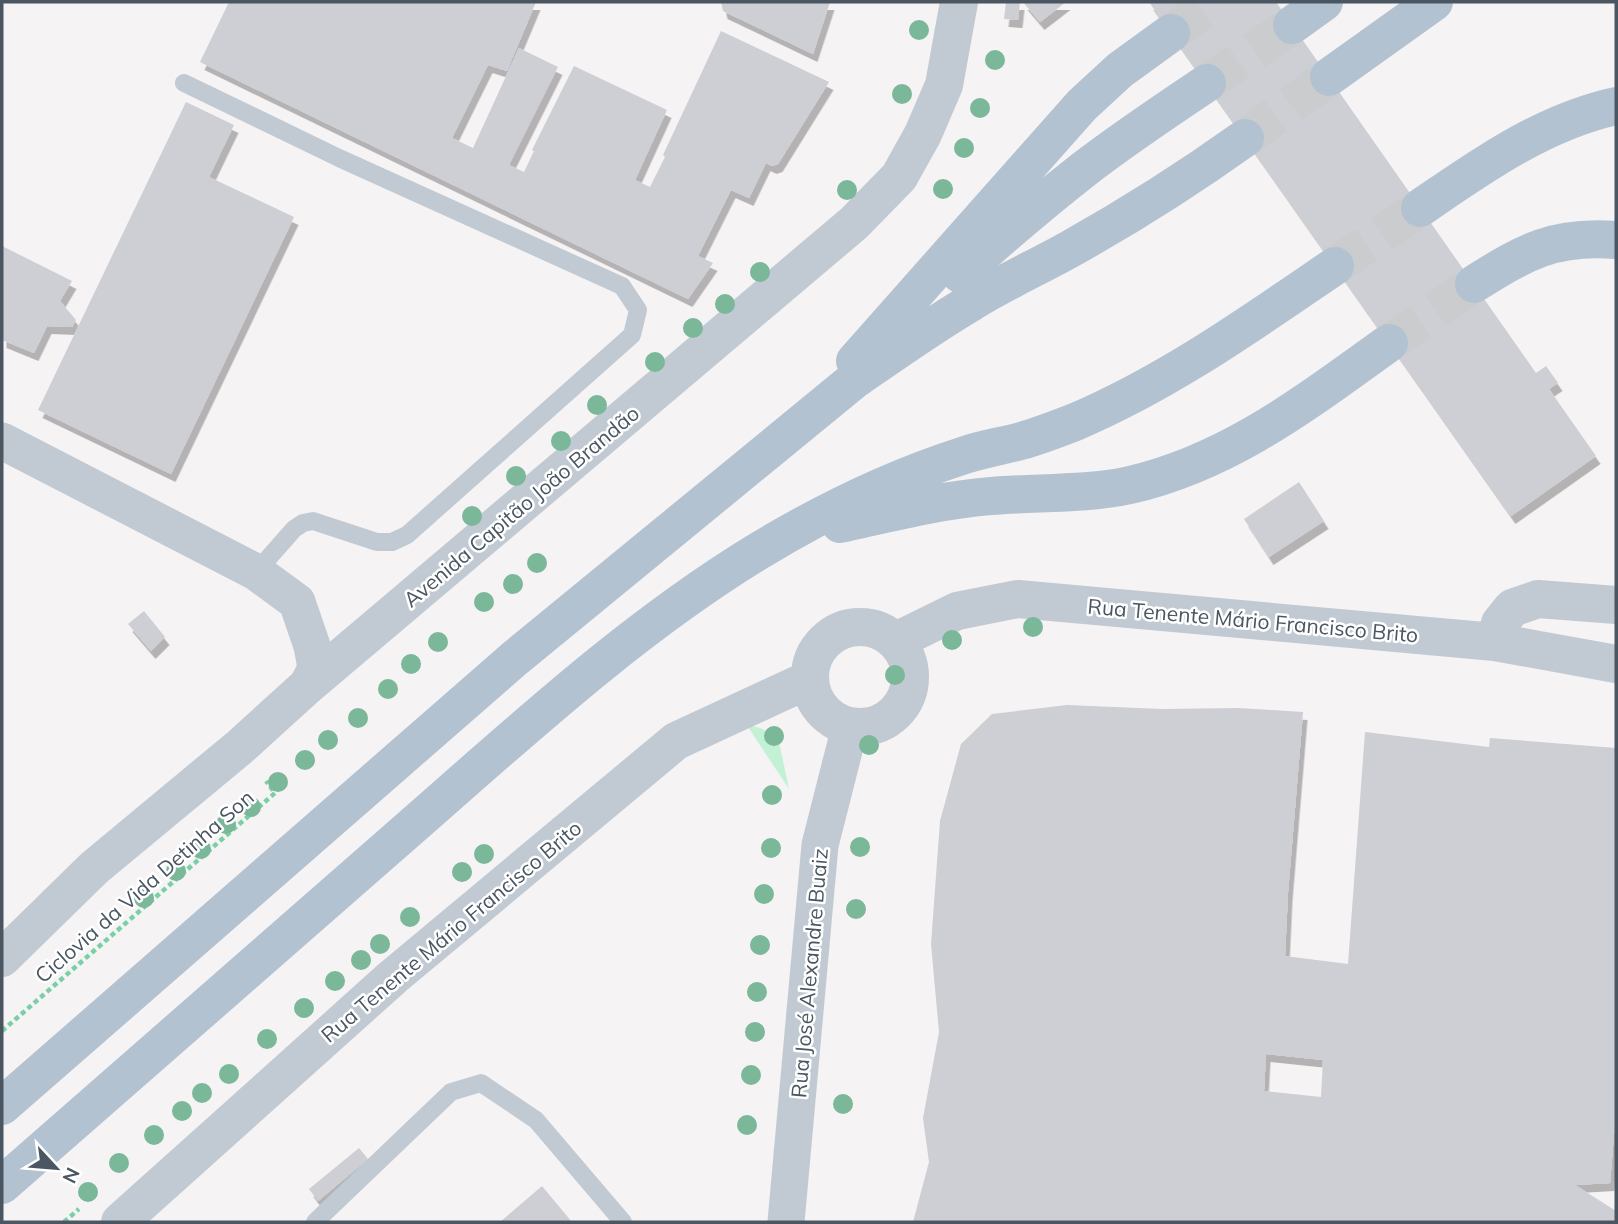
<svg xmlns="http://www.w3.org/2000/svg" width="1618" height="1224" font-family="Mulish,sans-serif">
<style>
.green{fill:#c3f1d5}
.building{fill:#cdcfd5;fill-rule:evenodd;filter:url(#shadow)}
.lines{fill:none;stroke-linecap:round;stroke-linejoin:round}
.primary-tunnel{stroke:#caccce;stroke-width:38;stroke-dasharray:38 19;stroke-linecap:butt}
.path{stroke:#7ad0a6;stroke-width:4.5;stroke-dasharray:5 3.5;stroke-linecap:butt}
.service{stroke:#c1cad2;stroke-width:18}
.minor{stroke:#c1cad2;stroke-width:37}
.tertiary{stroke:#c1cad2;stroke-width:38}
.primary{stroke:#b3c2d1;stroke-width:38}
.tree{fill:#7bb799}
.labels{text-anchor:middle;dominant-baseline:central;stroke-width:5;stroke-linejoin:round;paint-order:stroke}
.street-label{font-size:21px;fill:#4a5661;stroke:#fff}
</style>
<defs>
<filter id="shadow"><feDropShadow dx="4.5" dy="8" stdDeviation="0" flood-color="#0004"/></filter>
</defs>
<rect width="100%" height="100%" fill="#f5f3f3"/>
<path class="green" d="M 746,724 L 763,729 L 779,742 L 789,789 Z"/>
<path class="building" d="M 229,2 L 536,2 L 507,71 L 488,65 L 452,138 L 473,148 L 519,48 L 558,67 L 509,165 L 524,172 L 534,151 L 532,150 L 574,66 L 667,110 L 635,180 L 650,187 L 665,157 L 663,155 L 721,31 L 829,82 L 778,164 L 772,166 L 766,163 L 749,198 L 731,190 L 698,256 L 713,263 L 688,299 L 200,62 Z
M 721,2 L 830,2 L 813,54 L 723,11 Z
M 1006,2 L 1020,2 L 1018,20 L 1004,19 Z
M 1023,2 L 1066,2 L 1040,22 Z
M 1149,2 L 1276,2 L 1536,373 L 1546,366 L 1558,383 L 1549,389 L 1596,456 L 1511,516 Z
M 186,102 L 234,125 L 209,177 L 294,217 L 171,474 L 38,410 Z
M 2,246 L 72,281 L 60,301 L 76,320 L 72,327 L 47,326 L 34,353 L 2,340 Z
M 1299,482 L 1324,521 L 1269,557 L 1244,519 Z
M 144,611 L 165,637 L 151,651 L 128,624 Z
M 1067,705 L 1162,709 L 1238,708 L 1303,712 L 1288,893 L 1285,956 L 1348,964 L 1365,732 L 1489,747 L 1490,738 L 1616,748 L 1616,1133 L 1614,1134 L 1610,1183 L 1575,1185 L 1616,1211 L 1616,1222 L 913,1222 L 929,1162 L 923,1118 L 939,1032 L 931,944 L 940,821 L 961,744 L 992,714 ZM 1266,1054 L 1323,1060 L 1321,1097 L 1264,1091 Z
M 359,1148 L 368,1159 L 318,1201 L 309,1189 Z
M 542,1186 L 572,1222 L 500,1222 Z"/>
<g class="lines">
<path class="primary-tunnel" d="M 1171,33 L 1215,2
M 1207,83 L 1292,25
M 1245,138 L 1329,77
M 1335,266 L 1420,208
M 1389,343 L 1474,284"/>
<path class="path" d="M 2,1031 L 275,793 L 266,781
M 64,1222 L 79,1209"/>
<path class="service" d="M 184,83 L 339,158 L 622,286 L 638,310 L 632,335 L 407,535 L 392,542 L 377,542 L 313,521 L 303,523 L 294,529 L 256,572
M 315,1222 L 451,1092 L 481,1083 L 536,1120 L 623,1222"/>
<path class="minor" d="M 2,441 L 256,572 L 297,602 L 312,646 L 316,668 L 307,686
M 786,1222 L 820,845 L 850,727"/>
<path class="tertiary" d="M810 677a50 50 0 1 1 100 0a50 50 0 1 1-100 0Z
M 896,641 L 957,611 L 1018,599 L 1495,642 L 1616,664
M 1495,642 L 1500,623 L 1512,608 L 1538,599 L 1616,605
M 2,958 L 94,868 L 241,746 L 307,686 L 854,223 L 899,177 L 923,134 L 944,85 L 959,2
M 120,1222 L 393,977 L 676,741 L 810,679"/>
<path class="primary" d="M 1292,25 L 1324,2
M 1329,77 L 1434,2
M 1420,208 C 1481,166 1543,122 1616,106
M 960,274 C 1000,238 1041,203 1083,170 C 1123,139 1165,111 1207,83
M 1474,284 C 1525,252 1554,235 1616,240
M 855,361 L 1082,105 L 1120,70 L 1171,33
M 840,524 C 890,513 940,500 991,496 C 1037,492 1085,495 1130,485 C 1230,462 1308,401 1389,343
M 2,1106 L 514,659 L 853,381 C 892,354 931,326 972,302 C 1004,282 1038,267 1070,249 C 1131,215 1189,178 1245,138
M 2,1185 C 138,1066 274,947 410,828 C 521,731 631,629 757,552 C 821,513 893,478 965,455 C 983,449 1002,446 1021,441 C 1039,436 1057,429 1075,422 C 1169,382 1251,323 1335,266"/>
</g>
<g class="tree">
<circle cx="919" cy="30" r="10"/>
<circle cx="995" cy="60" r="10"/>
<circle cx="902" cy="94" r="10"/>
<circle cx="980" cy="108" r="10"/>
<circle cx="964" cy="148" r="10"/>
<circle cx="943" cy="189" r="10"/>
<circle cx="847" cy="190" r="10"/>
<circle cx="760" cy="272" r="10"/>
<circle cx="725" cy="304" r="10"/>
<circle cx="693" cy="328" r="10"/>
<circle cx="655" cy="362" r="10"/>
<circle cx="597" cy="405" r="10"/>
<circle cx="561" cy="441" r="10"/>
<circle cx="516" cy="476" r="10"/>
<circle cx="472" cy="516" r="10"/>
<circle cx="537" cy="563" r="10"/>
<circle cx="513" cy="584" r="10"/>
<circle cx="484" cy="602" r="10"/>
<circle cx="1033" cy="627" r="10"/>
<circle cx="952" cy="640" r="10"/>
<circle cx="438" cy="642" r="10"/>
<circle cx="411" cy="664" r="10"/>
<circle cx="895" cy="675" r="10"/>
<circle cx="388" cy="689" r="10"/>
<circle cx="358" cy="718" r="10"/>
<circle cx="774" cy="736" r="10"/>
<circle cx="328" cy="740" r="10"/>
<circle cx="869" cy="745" r="10"/>
<circle cx="305" cy="760" r="10"/>
<circle cx="278" cy="782" r="10"/>
<circle cx="772" cy="795" r="10"/>
<circle cx="251" cy="807" r="10"/>
<circle cx="226" cy="824" r="10"/>
<circle cx="860" cy="847" r="10"/>
<circle cx="771" cy="848" r="10"/>
<circle cx="201" cy="849" r="10"/>
<circle cx="484" cy="854" r="10"/>
<circle cx="176" cy="871" r="10"/>
<circle cx="462" cy="872" r="10"/>
<circle cx="764" cy="894" r="10"/>
<circle cx="144" cy="898" r="10"/>
<circle cx="856" cy="909" r="10"/>
<circle cx="410" cy="917" r="10"/>
<circle cx="380" cy="944" r="10"/>
<circle cx="760" cy="945" r="10"/>
<circle cx="361" cy="960" r="10"/>
<circle cx="335" cy="981" r="10"/>
<circle cx="757" cy="992" r="10"/>
<circle cx="304" cy="1008" r="10"/>
<circle cx="755" cy="1032" r="10"/>
<circle cx="267" cy="1039" r="10"/>
<circle cx="229" cy="1074" r="10"/>
<circle cx="751" cy="1075" r="10"/>
<circle cx="202" cy="1093" r="10"/>
<circle cx="843" cy="1104" r="10"/>
<circle cx="182" cy="1111" r="10"/>
<circle cx="747" cy="1125" r="10"/>
<circle cx="154" cy="1135" r="10"/>
<circle cx="119" cy="1163" r="10"/>
<circle cx="88" cy="1192" r="10"/>
</g>
<g class="labels">
<g class="street-label">
<text transform="translate(521 506) rotate(-40)">Avenida Capitão João Brandão</text>
<text transform="translate(1253 620) rotate(5)">Rua Tenente Mário Francisco Brito</text>
<text transform="translate(144 886) rotate(-41)">Ciclovia da Vida Detinha Son</text>
<text transform="translate(451 931) rotate(-40)">Rua Tenente Mário Francisco Brito</text>
<text transform="translate(809 973) rotate(-85)">Rua José Alexandre Buaiz</text>
</g>
</g>
<rect width="1618" height="1224" fill="none" stroke="#4a5661" stroke-width="7"/>
<g transform="translate(56 1168) rotate(116)" stroke="#ffffff" stroke-width="5" paint-order="stroke">
<path d="M0-5L12 26L0 18L-12 26Z" fill="#4a5661"/>
<text y="-10" font-size="19" font-weight="bold" text-anchor="middle" fill="#4a5661">N</text>
</g>
</svg>
